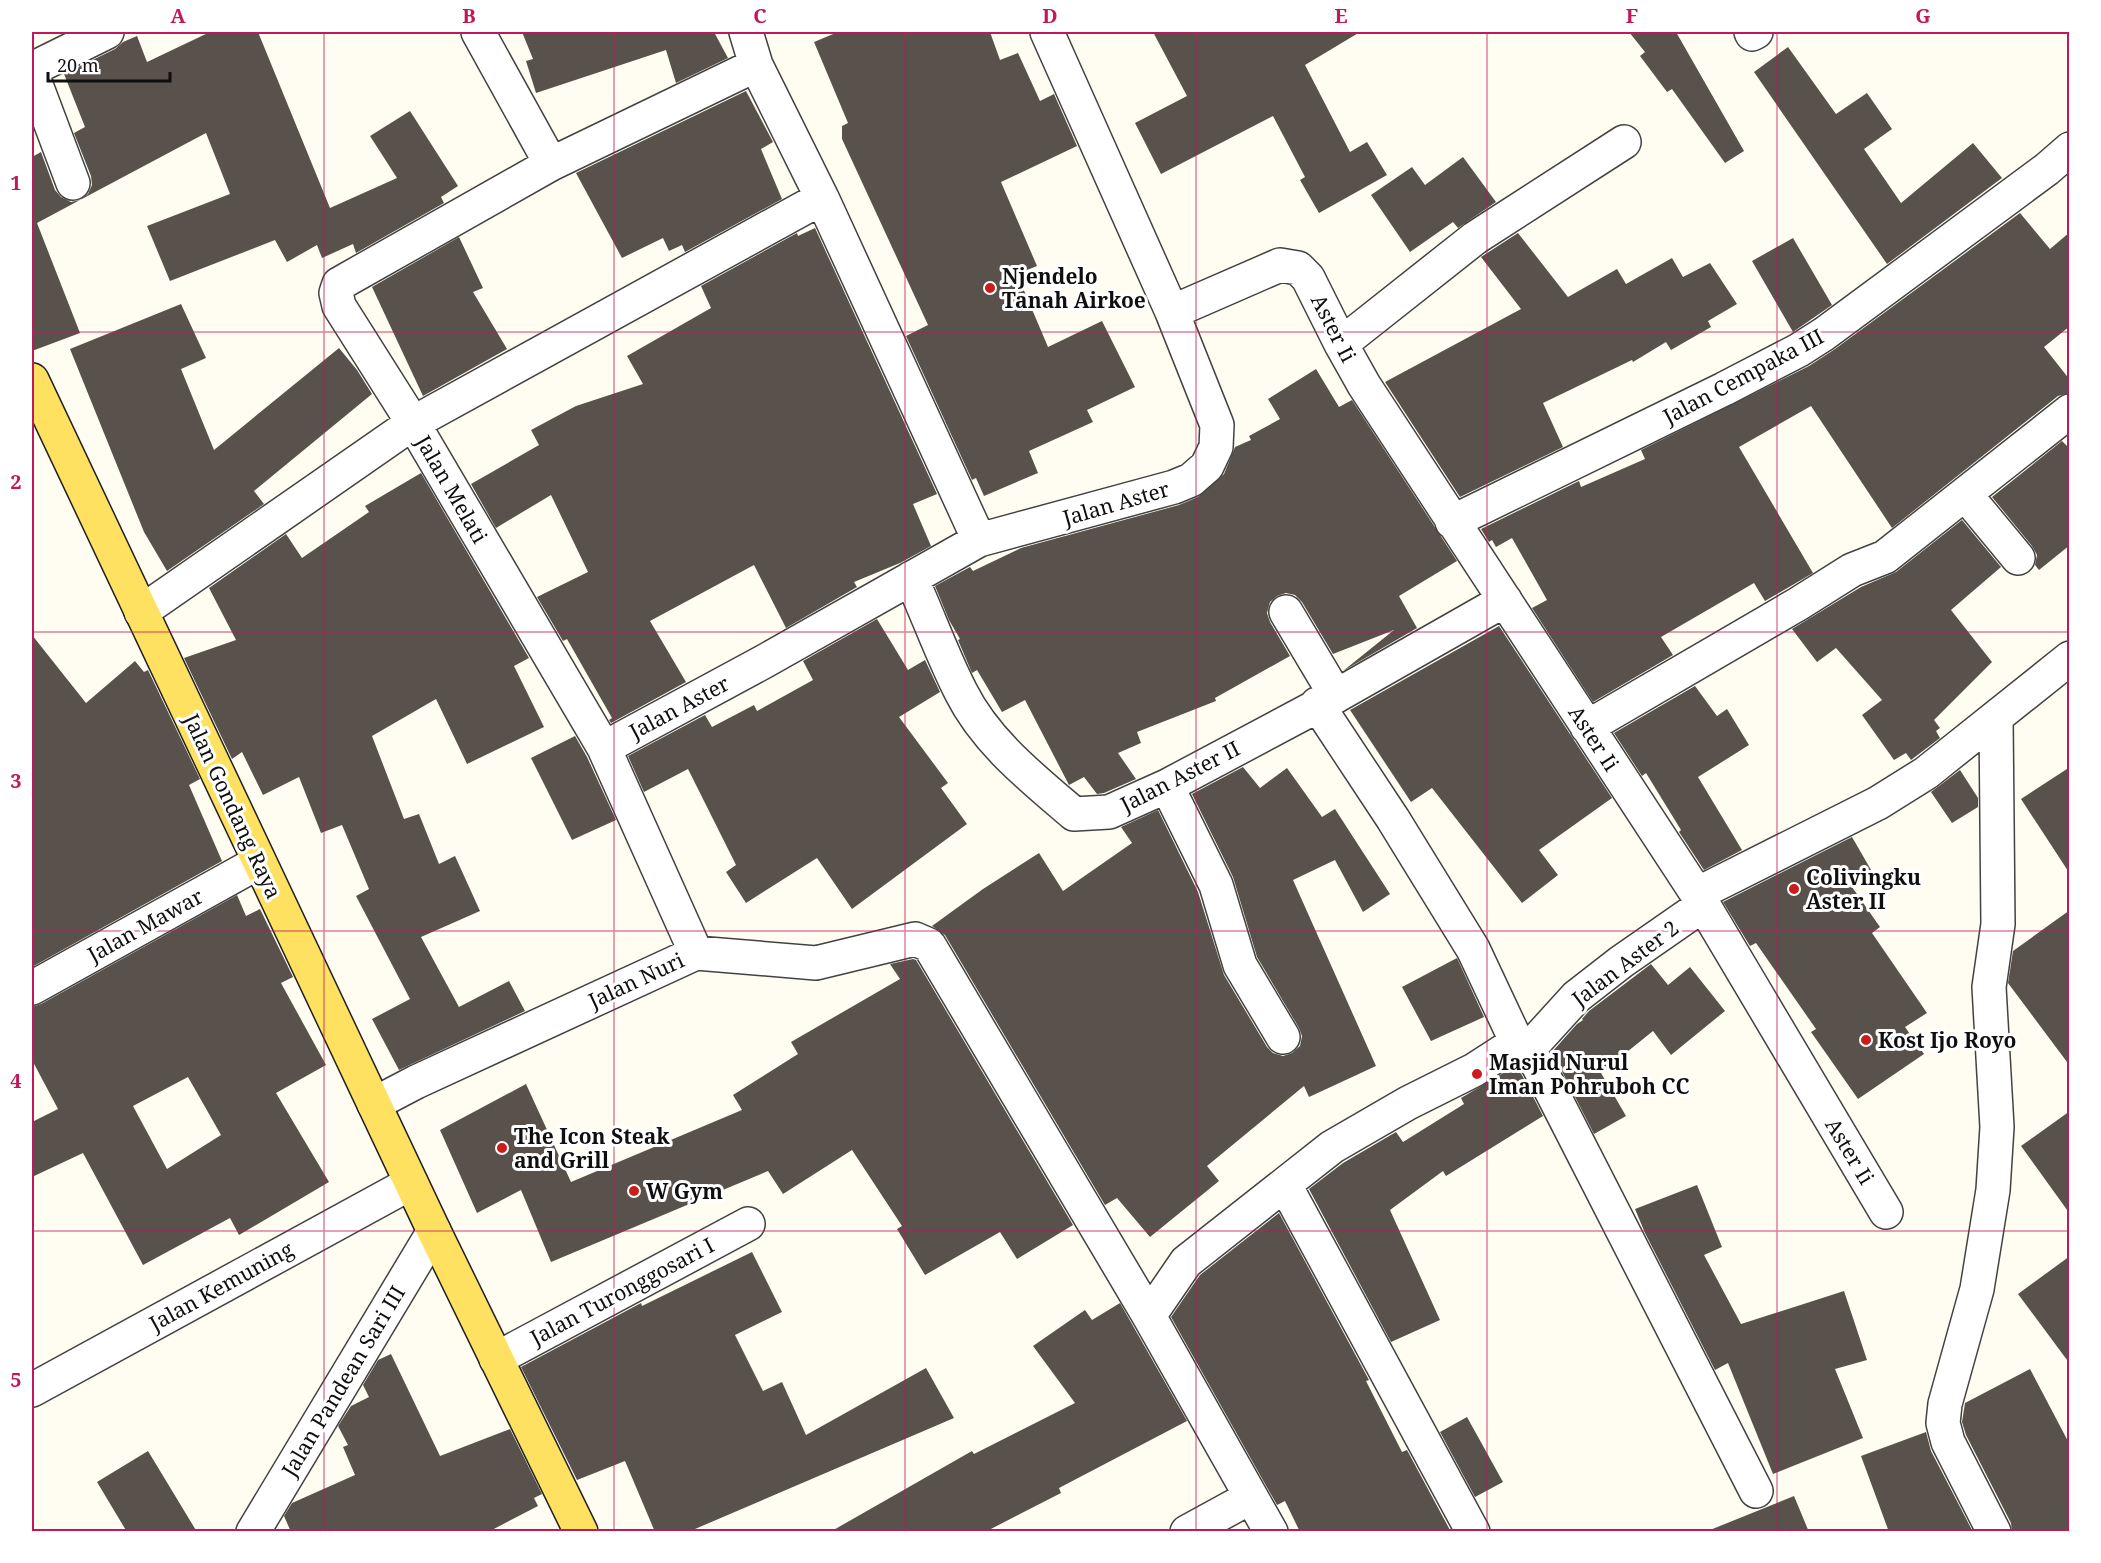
<svg xmlns="http://www.w3.org/2000/svg" width="2101" height="1563" font-family="'Noto Serif',serif">
<style>
.building{fill:#59514b;fill-rule:evenodd}
.lines{fill:none;stroke-linecap:round;stroke-linejoin:round}
.minor-casing{stroke:#424242;stroke-width:36}
.major-casing{stroke:#202020;stroke-width:36}
.minor{stroke:#fff;stroke-width:33}
.major{stroke:#ffe161;stroke-width:33}
.grid{fill:none;stroke:#c2185b;stroke-width:1.5;stroke-opacity:0.55}
.poi-dot{fill:#cb1c1b;stroke:#fff;stroke-width:2}
.labels{text-anchor:middle;dominant-baseline:central;stroke-width:6;stroke-linejoin:round;paint-order:stroke}
.poi-label{font-size:21px;font-weight:bold;fill:#0f0f0f;stroke:#fff;text-anchor:start}
.street-label{font-size:21px;fill:#0f0f0f;stroke:#fff}
.neatline{fill:none;stroke:#c2185b;stroke-width:2}
.grid-label{font-size:20px;text-anchor:middle;font-weight:bold;fill:#c2185b}
</style>
<rect width="100%" height="100%" fill="#fffdf1"/>
<path class="building" d="M 210,32 L 258,32 L 330,208 L 397,178 L 370,136 L 410,111 L 458,186 L 441,197 L 444,203 L 356,253 L 353,244 L 322,258 L 317,245 L 287,262 L 275,240 L 170,281 L 147,226 L 230,194 L 206,133 L 80,200 L 88,194 L 92,185 L 91,176 L 74,133 L 85,127 L 64,74 L 115,49 L 123,42 L 137,36 L 147,62 Z
M 522,32 L 714,32 L 728,58 L 676,83 L 666,50 L 536,93 L 526,61 L 533,59 Z
M 838,32 L 990,32 L 1000,60 L 1018,53 L 1040,101 L 1054,94 L 1077,146 L 1001,182 L 1037,266 L 1017,274 L 1048,347 L 1102,321 L 1135,387 L 1087,410 L 1093,422 L 1029,451 L 1038,473 L 984,496 L 976,478 L 972,480 L 906,336 L 928,325 L 842,139 L 842,126 L 848,123 L 814,42 Z
M 1153,32 L 1360,32 L 1305,65 L 1350,152 L 1367,142 L 1387,175 L 1319,213 L 1300,180 L 1305,177 L 1273,116 L 1161,174 L 1135,123 L 1187,96 Z
M 1629,32 L 1676,32 L 1744,151 L 1725,163 L 1672,89 L 1667,92 L 1640,56 L 1645,52 Z
M 1788,47 L 1836,114 L 1867,93 L 1892,129 L 1864,149 L 1901,203 L 1973,143 L 2002,178 L 1887,264 L 1754,72 Z
M 746,91 L 773,142 L 761,149 L 782,199 L 685,252 L 682,245 L 669,251 L 663,238 L 622,258 L 576,173 Z
M 41,152 L 55,190 L 61,197 L 71,202 L 80,200 L 37,223 L 80,333 L 32,351 L 32,157 Z
M 1463,157 L 1496,202 L 1458,228 L 1453,222 L 1410,252 L 1371,195 L 1412,167 L 1425,185 Z
M 2020,213 L 2050,249 L 2070,232 L 2070,326 L 2044,347 L 2070,380 L 2070,393 L 2058,396 L 1892,528 L 1811,406 L 1739,447 L 1813,573 L 1765,601 L 1754,583 L 1661,637 L 1673,655 L 1593,702 L 1532,608 L 1547,600 L 1512,538 L 1496,547 L 1492,540 L 1489,542 L 1481,529 L 1579,481 L 1581,487 L 1645,459 L 1641,450 L 1809,366 L 1835,349 Z
M 815,228 L 937,494 L 913,504 L 931,546 L 900,563 L 854,582 L 857,587 L 786,628 L 754,565 L 650,621 L 686,682 L 611,723 L 609,720 L 612,718 L 567,639 L 563,641 L 537,597 L 588,572 L 551,495 L 496,528 L 471,484 L 539,445 L 531,430 L 576,406 L 643,384 L 627,356 L 711,308 L 701,286 L 797,233 L 798,236 Z
M 1518,233 L 1568,297 L 1617,269 L 1626,284 L 1672,258 L 1683,277 L 1710,263 L 1737,304 L 1708,321 L 1711,327 L 1671,350 L 1666,342 L 1633,362 L 1632,360 L 1543,403 L 1563,447 L 1460,497 L 1385,382 L 1521,309 L 1481,257 Z
M 459,237 L 483,288 L 473,292 L 507,349 L 423,396 L 372,287 Z
M 1793,238 L 1832,305 L 1793,332 L 1752,261 Z
M 181,304 L 206,358 L 181,369 L 214,450 L 339,348 L 357,370 L 372,394 L 254,491 L 264,504 L 167,571 L 144,532 L 70,349 Z
M 1316,369 L 1339,407 L 1352,400 L 1457,561 L 1399,596 L 1417,628 L 1343,671 L 1394,630 L 1333,654 L 1302,602 L 1295,595 L 1286,593 L 1277,596 L 1270,602 L 1267,613 L 1270,622 L 1290,656 L 1215,698 L 1216,701 L 1137,732 L 1141,743 L 1118,753 L 1136,779 L 1104,793 L 1097,794 L 1084,777 L 1069,785 L 1025,700 L 1002,712 L 977,670 L 972,673 L 958,640 L 960,639 L 949,620 L 935,586 L 970,567 L 973,571 L 1021,548 L 1179,505 L 1198,497 L 1224,474 L 1235,447 L 1251,440 L 1249,436 L 1280,419 L 1268,399 Z
M 2062,441 L 2070,449 L 2070,545 L 2039,570 L 2035,565 L 2037,555 L 2032,546 L 1992,497 Z
M 421,473 L 529,658 L 514,666 L 544,727 L 467,764 L 436,699 L 372,736 L 404,819 L 419,814 L 439,864 L 455,856 L 480,911 L 421,937 L 459,1007 L 509,981 L 525,1011 L 399,1070 L 372,1019 L 410,999 L 356,896 L 369,889 L 342,825 L 321,833 L 299,777 L 263,795 L 242,752 L 232,759 L 184,658 L 236,640 L 209,588 L 286,534 L 302,558 L 369,512 L 365,506 Z
M 1962,520 L 2001,567 L 1951,610 L 1992,662 L 1934,720 L 1940,728 L 1936,731 L 1940,738 L 1911,760 L 1906,753 L 1894,760 L 1862,715 L 1882,700 L 1836,648 L 1817,662 L 1792,629 L 1861,587 L 1896,572 Z
M 877,619 L 908,670 L 925,660 L 940,692 L 899,717 L 948,783 L 941,788 L 967,824 L 852,909 L 817,858 L 746,903 L 726,872 L 736,865 L 688,769 L 644,792 L 628,756 L 705,715 L 712,727 L 754,705 L 757,711 L 813,680 L 803,661 Z
M 1499,626 L 1612,798 L 1539,850 L 1558,875 L 1522,903 L 1432,788 L 1411,802 L 1350,710 Z
M 32,635 L 86,703 L 135,661 L 144,672 L 148,670 L 200,779 L 189,785 L 222,861 L 32,967 Z
M 1695,686 L 1717,716 L 1727,709 L 1749,745 L 1698,777 L 1742,850 L 1704,870 L 1679,832 L 1681,830 L 1646,773 L 1642,776 L 1614,733 Z
M 575,736 L 587,757 L 616,820 L 572,840 L 531,758 Z
M 1243,767 L 1260,788 L 1287,768 L 1322,817 L 1335,809 L 1390,894 L 1363,912 L 1335,860 L 1293,880 L 1376,1066 L 1309,1097 L 1304,1086 L 1207,1166 L 1219,1181 L 1150,1237 L 1117,1198 L 1105,1205 L 945,935 L 932,926 L 983,889 L 1039,853 L 1063,891 L 1132,843 L 1121,827 L 1158,810 L 1198,892 L 1224,975 L 1267,1047 L 1273,1053 L 1283,1056 L 1292,1053 L 1300,1046 L 1302,1036 L 1299,1028 L 1257,957 L 1233,877 L 1192,794 Z
M 2070,767 L 2070,874 L 2021,799 Z
M 1960,770 L 1978,798 L 1978,807 L 1952,823 L 1931,792 Z
M 1852,837 L 1874,875 L 1852,887 L 1880,927 L 1872,933 L 1927,1013 L 1905,1027 L 1924,1054 L 1858,1099 L 1811,1032 L 1816,1029 L 1756,943 L 1750,946 L 1723,902 Z
M 237,895 L 246,916 L 260,909 L 293,977 L 281,983 L 326,1065 L 276,1093 L 329,1182 L 239,1235 L 230,1218 L 143,1265 L 83,1153 L 32,1177 L 32,1122 L 58,1109 L 32,1060 L 32,1007 L 41,1004 ZM 188,1077 L 221,1135 L 167,1169 L 133,1106 Z
M 2070,910 L 2070,1066 L 2008,983 L 2013,951 Z
M 1457,958 L 1484,1017 L 1431,1041 L 1402,987 Z
M 913,959 L 916,960 L 1073,1225 L 1017,1259 L 1000,1232 L 925,1275 L 897,1229 L 902,1226 L 852,1150 L 783,1194 L 768,1171 L 551,1262 L 521,1190 L 477,1213 L 440,1130 L 526,1084 L 571,1182 L 742,1110 L 733,1095 L 798,1054 L 791,1042 L 900,979 L 890,964 Z
M 1651,964 L 1668,985 L 1690,967 L 1725,1011 L 1671,1055 L 1653,1031 L 1601,1073 L 1626,1116 L 1594,1134 L 1552,1052 L 1577,1024 L 1583,1020 L 1582,1019 L 1589,1011 Z
M 1515,1066 L 1522,1075 L 1543,1116 L 1446,1176 L 1443,1171 L 1390,1210 L 1440,1320 L 1391,1342 L 1309,1189 L 1343,1163 L 1396,1132 L 1403,1142 L 1464,1104 L 1461,1098 Z
M 2070,1111 L 2070,1214 L 2021,1146 Z
M 1697,1185 L 1722,1247 L 1704,1255 L 1741,1324 L 1844,1291 L 1867,1360 L 1835,1369 L 1863,1438 L 1773,1474 L 1728,1363 L 1715,1370 L 1645,1233 L 1635,1209 Z
M 1279,1213 L 1369,1380 L 1366,1381 L 1402,1452 L 1407,1450 L 1451,1532 L 1300,1532 L 1285,1501 L 1277,1505 L 1171,1317 L 1200,1275 Z
M 752,1252 L 782,1312 L 735,1335 L 763,1391 L 782,1382 L 806,1435 L 926,1368 L 954,1418 L 688,1532 L 655,1532 L 625,1461 L 577,1480 L 521,1367 L 641,1303 L 642,1306 Z
M 2070,1256 L 2070,1364 L 2018,1294 Z
M 1120,1303 L 1187,1421 L 1059,1488 L 1061,1493 L 985,1532 L 830,1532 L 972,1451 L 974,1454 L 1075,1403 L 1033,1346 L 1085,1310 L 1092,1320 Z
M 391,1354 L 440,1456 L 510,1429 L 542,1494 L 534,1498 L 538,1506 L 488,1532 L 291,1532 L 284,1516 L 292,1503 L 355,1475 L 343,1447 L 348,1445 L 338,1426 L 351,1406 L 369,1397 L 363,1385 L 378,1360 Z
M 2030,1369 L 2070,1445 L 2070,1532 L 2012,1532 L 2011,1523 L 1966,1435 L 1962,1422 L 1965,1403 Z
M 1467,1417 L 1503,1482 L 1475,1497 L 1440,1432 Z
M 1926,1432 L 1931,1451 L 1973,1532 L 1889,1532 L 1861,1456 Z
M 148,1451 L 197,1532 L 127,1532 L 97,1482 Z
M 1794,1496 L 1809,1532 L 1710,1532 L 1710,1530 Z"/>
<g class="lines">
<g class="minor-casing">
<path id="minor" d="M 478,32 L 551,164
M 746,32 L 756,65 L 822,198 L 979,540
M 1751,32 L 1752,34 L 1756,32
M 32,69 L 107,32
M 32,74 L 73,183
M 1172,312 L 1280,265 L 1298,268 L 1308,278 L 1341,344 L 1364,385 L 1697,894 L 1886,1212
M 1341,344 L 1475,238 L 1624,142
M 1965,494 L 2018,558
M 1452,522 L 1724,389 L 1799,350 L 1824,334 L 2047,169 L 2070,149
M 911,578 C 928,615 942,655 961,692 C 986,742 1032,778 1074,814 L 1109,812 L 1167,786 L 1336,696 L 1505,600
M 141,612 L 413,423 L 822,198
M 1286,612 L 1336,696
M 1317,704 L 1393,819 L 1473,949 L 1519,1047
M 1587,727 L 1798,604 L 1852,570 L 1885,557 L 2070,411
M 604,748 L 765,661 L 979,540 L 1174,487 L 1191,480 L 1207,466 L 1216,447 L 1217,425 L 1172,312 L 1047,32
M 1167,786 L 1216,885 L 1240,965 L 1283,1037
M 1697,894 L 1878,803 L 1926,773 L 2070,658
M 696,953 L 604,748 L 413,423 L 339,306 L 336,293 L 339,284 L 551,164 L 756,65
M 32,988 L 259,862
M 1527,1051 L 1576,997 L 1621,962 L 1703,905
M 374,1104 L 416,1082 L 696,953 L 816,963 L 915,939 L 929,945 L 1149,1316 L 1271,1532
M 1285,1185 L 1473,1532
M 1149,1316 L 1186,1262 L 1332,1147 L 1408,1103 L 1474,1070 L 1508,1048 L 1519,1047 L 1527,1051 L 1538,1065 L 1756,1491
M 496,1359 L 748,1224
M 32,1390 L 411,1183
M 253,1532 L 434,1231
M 1187,1532 L 1251,1497
M 1994,1532 L 1948,1442 L 1943,1423 L 1945,1404 L 1977,1289 L 1993,1190 L 1997,1127 L 1989,987 L 1998,924 L 1996,718"/>
</g>
<g class="major-casing">
<path id="major" d="M 32,380 L 434,1231 L 581,1532"/>
</g>
<use href="#minor" class="minor"/>
<use href="#major" class="major"/>
</g>
<path class="grid" d="M 324,32 L 324,1532M 614,32 L 614,1532M 905,32 L 905,1532M 1196,32 L 1196,1532M 1487,32 L 1487,1532M 1777,32 L 1777,1532M 32,332 L 2070,332M 32,632 L 2070,632M 32,931 L 2070,931M 32,1231 L 2070,1231"/>
<g class="poi-dot">
<circle cx="990" cy="288" r="6"/>
<circle cx="1794" cy="889" r="6"/>
<circle cx="1866" cy="1040" r="6"/>
<circle cx="1477" cy="1074" r="6"/>
<circle cx="502" cy="1148" r="6"/>
<circle cx="634" cy="1191" r="6"/>
</g>
<g class="labels">
<g class="poi-label">
<text x="1002" y="276">Njendelo<tspan x="1002" dy="24">Tanah Airkoe</tspan></text>
<text x="1806" y="877">Colivingku<tspan x="1806" dy="24">Aster II</tspan></text>
<text x="1878" y="1040">Kost Ijo Royo</text>
<text x="1489" y="1062">Masjid Nurul<tspan x="1489" dy="24">Iman Pohruboh CC</tspan></text>
<text x="514" y="1136">The Icon Steak<tspan x="514" dy="24">and Grill</tspan></text>
<text x="646" y="1191">W Gym</text>
</g>
<g class="street-label">
<text transform="translate(1334 328) rotate(63)">Aster Ii</text>
<text transform="translate(1743 376) rotate(-28)">Jalan Cempaka III</text>
<text transform="translate(452 489) rotate(60)">Jalan Melati</text>
<text transform="translate(1116 503) rotate(-16)">Jalan Aster</text>
<text transform="translate(679 707) rotate(-28)">Jalan Aster</text>
<text transform="translate(1594 738) rotate(57)">Aster Ii</text>
<text transform="translate(1180 776) rotate(-27)">Jalan Aster II</text>
<text transform="translate(233 806) rotate(65)">Jalan Gondang Raya</text>
<text transform="translate(145 925) rotate(-29)">Jalan Mawar</text>
<text transform="translate(1625 963) rotate(-37)">Jalan Aster 2</text>
<text transform="translate(636 980) rotate(-25)">Jalan Nuri</text>
<text transform="translate(1850 1151) rotate(59)">Aster Ii</text>
<text transform="translate(221 1286) rotate(-29)">Jalan Kemuning</text>
<text transform="translate(622 1291) rotate(-28)">Jalan Turonggosari I</text>
<text transform="translate(343 1381) rotate(-59)">Jalan Pandean Sari III</text>
</g>
</g>
<rect width="2101" height="1563" fill="none" stroke="#ffffff" stroke-width="66"/>
<path d="M48 72v9h122v-9" fill="none" stroke="#0f0f0f" stroke-width="3"/>
<text x="57" y="72" font-size="18" fill="#0f0f0f" stroke="#ffffff" stroke-width="4.5" paint-order="stroke">20 m</text>
<rect x="33" y="33" width="2035" height="1497" class="neatline"/>
<g class="grid-label">
<text x="178" y="23">A</text>
<text x="469" y="23">B</text>
<text x="760" y="23">C</text>
<text x="1050" y="23">D</text>
<text x="1341" y="23">E</text>
<text x="1632" y="23">F</text>
<text x="1923" y="23">G</text>
<text x="16" y="190">1</text>
<text x="16" y="489">2</text>
<text x="16" y="788">3</text>
<text x="16" y="1088">4</text>
<text x="16" y="1387">5</text>
</g>
</svg>
